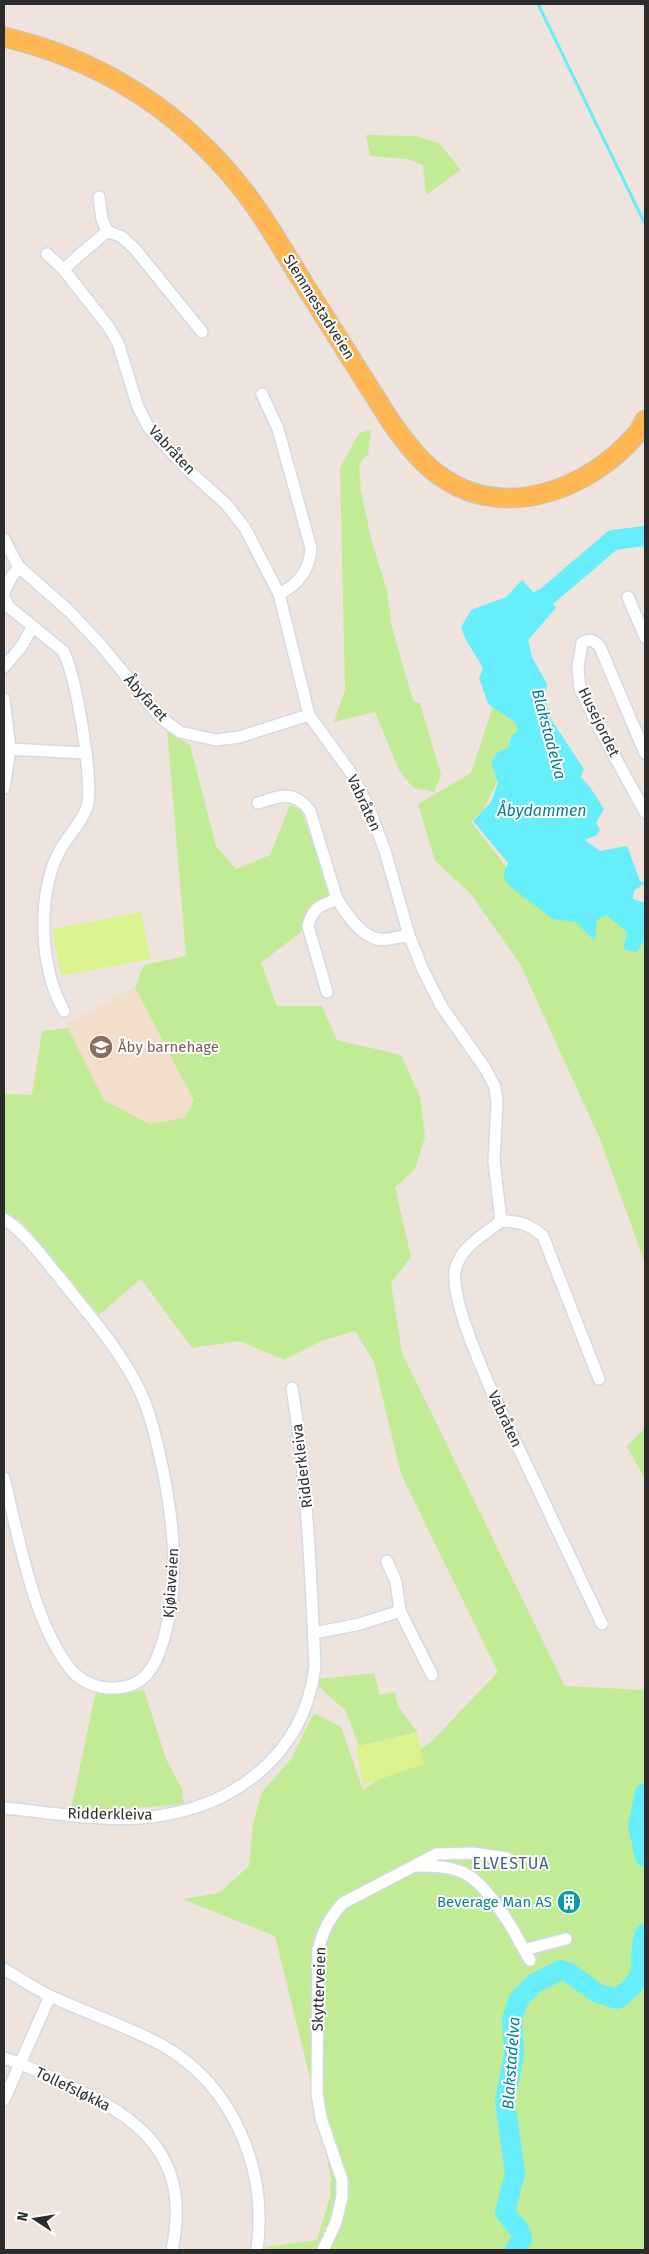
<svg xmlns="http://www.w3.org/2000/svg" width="649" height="2254" font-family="'Fira Sans',sans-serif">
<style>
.education{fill:#f2decb}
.green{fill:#c2eb95}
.pitch{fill:#dbf38f}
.water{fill:#66effb}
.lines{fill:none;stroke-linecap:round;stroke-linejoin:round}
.stream{stroke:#66effb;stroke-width:3}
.river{stroke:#66effb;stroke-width:20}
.minor-casing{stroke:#d2dae6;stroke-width:14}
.primary-casing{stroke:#c4c4c4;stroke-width:21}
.minor{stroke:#fff;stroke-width:11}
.primary{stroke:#ffb753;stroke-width:19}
.labels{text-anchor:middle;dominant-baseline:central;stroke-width:4;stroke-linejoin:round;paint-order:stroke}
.street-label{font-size:15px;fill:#2c2c2c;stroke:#fff}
.education-label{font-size:15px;fill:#785e54;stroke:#fff;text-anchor:start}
.culture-label{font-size:15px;fill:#0d838f;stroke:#fff;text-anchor:end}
.water-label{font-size:16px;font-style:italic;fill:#037e96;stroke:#fff}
.neighbourhood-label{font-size:16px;letter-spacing:1px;fill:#475d83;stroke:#fff}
</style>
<rect width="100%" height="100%" fill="#efe4dd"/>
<path class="education" d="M 135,987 L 194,1101 L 184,1118 L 150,1124 L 104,1100 L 66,1024 Z"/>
<path class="green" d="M 366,135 L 416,136 L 439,143 L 461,170 L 426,195 L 423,165 L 407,159 L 370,156 Z
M 371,430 L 368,455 L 362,460 L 359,468 L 361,490 L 371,539 L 387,591 L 392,627 L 413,701 L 420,703 L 441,775 L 434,792 L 413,788 L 399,770 L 375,712 L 334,722 L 345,690 L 340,468 L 359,433 Z
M 493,706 L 527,719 L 484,809 L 471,822 L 531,898 L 645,904 L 645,1263 L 600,1139 L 520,964 L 471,894 L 435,861 L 418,804 L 471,773 Z
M 167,730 L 190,745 L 216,846 L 236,869 L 270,855 L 290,805 L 301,810 L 331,894 C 312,905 306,906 306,928 L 261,963 L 277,1006 L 322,1006 L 337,1040 L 401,1055 L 420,1097 L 425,1137 L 415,1169 L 395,1187 L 411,1257 L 391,1283 L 402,1353 L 565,1686 L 645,1690 L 645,2250 L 265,2250 L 266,2247 L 317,2240 L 330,2197 L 331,2178 L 310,2078 L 275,1936 L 182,1899 L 219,1893 L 249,1866 L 253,1824 L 262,1792 L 291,1759 L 314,1713 L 341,1727 L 363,1790 L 433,1740 L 498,1672 L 401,1474 L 374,1362 L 355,1331 L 321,1341 L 284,1360 L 239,1341 L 192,1348 L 141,1279 L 99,1315 L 22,1222 L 4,1212 L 4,1094 L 32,1095 L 42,1031 L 68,1028 L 104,1100 L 149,1124 L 184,1118 L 194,1101 L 135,987 L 144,965 L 186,956 Z
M 645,1428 L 645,1480 L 627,1446 Z
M 374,1673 L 380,1695 L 395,1692 L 398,1706 L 417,1732 L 359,1746 L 345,1710 L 318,1686 L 319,1679 Z
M 96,1690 L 110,1693 L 144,1690 L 166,1759 L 182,1789 L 184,1804 L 127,1809 L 71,1809 Z"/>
<path class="pitch" d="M 141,912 L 150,959 L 61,976 L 52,929 Z
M 417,1732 L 424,1764 L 363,1785 L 356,1747 Z"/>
<path class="water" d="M 522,580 L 534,593 L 538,589 L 556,608 L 528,640 L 532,657 L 547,684 L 545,699 L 551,719 L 584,769 L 581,777 L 590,787 L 604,809 L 596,823 L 600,830 L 597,835 L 585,840 L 600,851 L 627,846 L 640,881 L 645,883 L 634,891 L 633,899 L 645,903 L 645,939 L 637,952 L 623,949 L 627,932 L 606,915 L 597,920 L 595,941 L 575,922 L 553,919 L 508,885 L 503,875 L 508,863 L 473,821 L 491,802 L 498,783 L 491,762 L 498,752 L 508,748 L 512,735 L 518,731 L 515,722 L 488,704 L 479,678 L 483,669 C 476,654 465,642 461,627 L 471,610 L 506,597 Z"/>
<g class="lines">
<path class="stream" d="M 538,4 L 645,224
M 638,1825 L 645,1820
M 639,1976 L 645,1972"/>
<path class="river" d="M 533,619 L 546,597 L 613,540 L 645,536
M 645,1793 L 638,1825 L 645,1857
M 515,2250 L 522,2239 L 520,2231 L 505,2212 L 515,2173 L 505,2101 L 514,2054 L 512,2019 L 519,1999 L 535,1983 L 561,1970 L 568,1972 L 597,1993 L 617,1999 C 625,1993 635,1986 639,1976 C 644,1963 638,1950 645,1933"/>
<g class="minor-casing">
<path id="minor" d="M 99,197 L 102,219 L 107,231 C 93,245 77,255 64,270 L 108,326 L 118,343 L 138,407 L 149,428 L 186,468 L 226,504 L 245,528 L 279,594 L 309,715 L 351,773 L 369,808 L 385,851 L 409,935 L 423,970 L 442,1007 L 485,1068 L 495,1087 L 497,1103 L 494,1161 L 501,1221 C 519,1221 529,1224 543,1236 L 599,1379
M 107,231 L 122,237 L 135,249 L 202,332
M 47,254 L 64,270
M 262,394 L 278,429 L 311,548 C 310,569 298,585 279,594
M 4,539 L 19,567 L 69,611 L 100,644 L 161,718 L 180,732 L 216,740 L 239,737 L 309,715
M 4,592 L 12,576 L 19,567
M 4,597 L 9,607 L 63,651 C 76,672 94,784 87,807 C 81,825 64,839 57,856 C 37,900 40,969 64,1011
M 628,597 L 645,637
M 4,667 L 21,647 L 33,626
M 4,699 L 10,749 L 4,788
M 10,749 L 85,753
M 645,753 L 600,647 C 594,640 590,638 582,643 L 578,667 L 580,689 L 598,726 L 645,812
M 258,803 C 281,796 293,789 310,811 L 337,899 C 345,912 358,932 374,938 C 384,942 398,937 409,935
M 327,992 L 308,926 C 313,907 320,906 337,899
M 4,1219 C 26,1233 42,1257 59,1277 C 87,1313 119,1348 139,1389 C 151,1414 157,1443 163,1470 C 174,1527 180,1581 164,1638 C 156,1666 145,1689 111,1688 C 97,1688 82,1682 72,1671 C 33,1624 19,1537 4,1478
M 501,1221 C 485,1234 462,1246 456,1267 C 448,1293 481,1366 492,1392 L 602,1624
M 387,1561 L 396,1582 L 400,1611 L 432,1675
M 314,1633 L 360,1624 L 400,1611
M 4,1808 C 48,1812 96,1821 140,1818 C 229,1811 303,1759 315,1667 C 311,1574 307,1481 292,1388
M 418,1866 C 433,1866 449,1866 464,1873 C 486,1883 513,1928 524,1950
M 530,1960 L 524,1950 L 566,1939
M 4,1969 C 19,1978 34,1988 50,1996 C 87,2013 126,2026 162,2045 C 234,2086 268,2170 257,2250
M 4,2058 L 19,2063 C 107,2103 197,2131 172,2250
M 4,2100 L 50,1996
M 323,2250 L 336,2222 L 342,2197 L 342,2180 L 321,2118 L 317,2093 L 318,1950 C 323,1931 329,1918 343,1903 L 437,1854 L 472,1853 L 506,1858"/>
</g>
<g class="primary-casing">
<path id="primary" d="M 4,37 C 93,58 170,104 230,174 C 259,207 281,247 304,284 C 333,330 362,376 391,422 C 407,444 423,466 446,480 C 509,520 589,488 635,436 C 640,432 641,425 645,420"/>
</g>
<use href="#minor" class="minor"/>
<use href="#primary" class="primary"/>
</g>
<defs>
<g id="school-disc" transform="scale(1.25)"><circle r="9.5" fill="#8d6e63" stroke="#fff"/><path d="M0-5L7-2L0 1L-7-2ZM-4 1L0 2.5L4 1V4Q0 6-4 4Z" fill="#fff"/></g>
<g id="building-disc" transform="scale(1.25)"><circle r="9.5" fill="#0f9aa8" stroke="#fff"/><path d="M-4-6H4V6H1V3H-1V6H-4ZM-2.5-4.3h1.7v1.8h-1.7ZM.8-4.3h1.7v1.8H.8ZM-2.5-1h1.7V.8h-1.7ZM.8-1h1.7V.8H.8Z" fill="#fff"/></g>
</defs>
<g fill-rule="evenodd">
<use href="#school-disc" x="101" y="1047"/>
<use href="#building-disc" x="569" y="1902"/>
</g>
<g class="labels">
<g class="street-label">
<text transform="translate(319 307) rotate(58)">Slemmestadveien</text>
<text transform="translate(172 450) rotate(47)">Vabråten</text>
<text transform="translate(146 698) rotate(48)">Åbyfaret</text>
<text transform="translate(599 722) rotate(64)">Husejordet</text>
<text transform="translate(364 803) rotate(65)">Vabråten</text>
<text transform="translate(505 1419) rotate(65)">Vabråten</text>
<text transform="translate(302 1466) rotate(-97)">Ridderkleiva</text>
<text transform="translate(171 1583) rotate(-86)">Kjøiaveien</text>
<text transform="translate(110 1814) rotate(1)">Ridderkleiva</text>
<text transform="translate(319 1989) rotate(-88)">Skytterveien</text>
<text transform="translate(73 2089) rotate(26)">Tollefsløkka</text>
</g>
<g class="education-label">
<text x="118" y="1047">Åby barnehage</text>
</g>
<g class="culture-label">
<text x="552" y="1902">Beverage Man AS</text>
</g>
<g class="water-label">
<text transform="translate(549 734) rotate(75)">Blakstadelva</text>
<text x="542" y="810">Åbydammen</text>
<text transform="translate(511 2063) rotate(-86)">Blakstadelva</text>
</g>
<g class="neighbourhood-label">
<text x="511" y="1863">ELVESTUA</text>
</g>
</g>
<rect width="649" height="2254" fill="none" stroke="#2c2c2c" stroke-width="10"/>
<g transform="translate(35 2219) rotate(282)" stroke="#ffffff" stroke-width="4" paint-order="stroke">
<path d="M0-4L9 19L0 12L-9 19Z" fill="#2c2c2c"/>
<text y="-8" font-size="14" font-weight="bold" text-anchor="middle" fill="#2c2c2c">N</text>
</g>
</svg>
